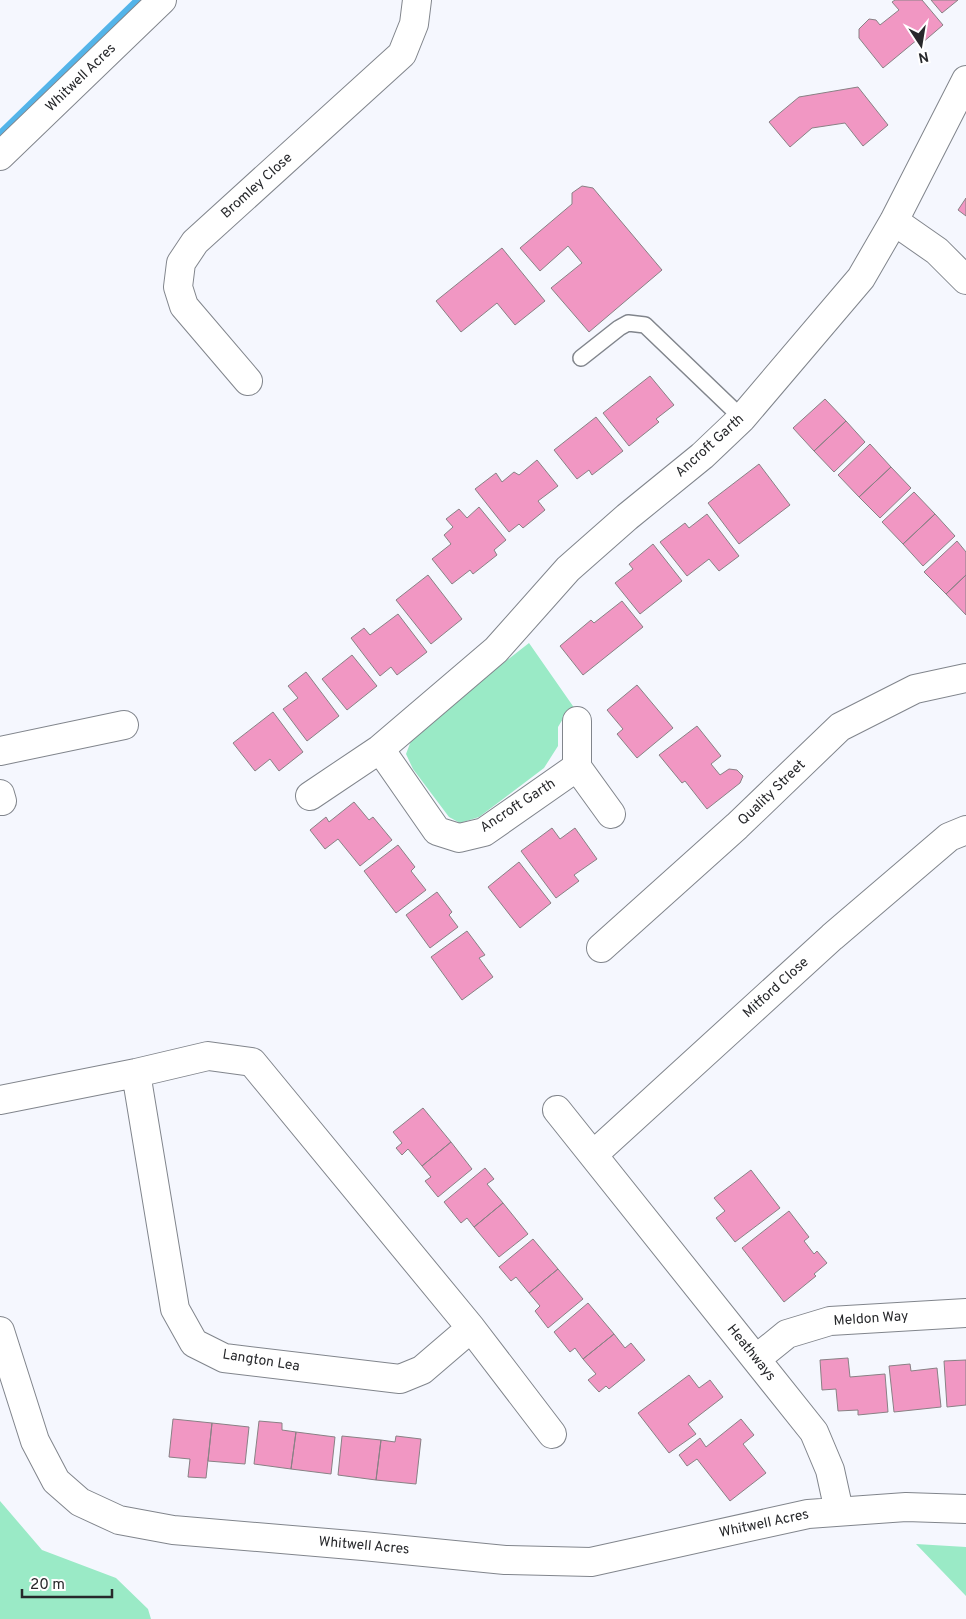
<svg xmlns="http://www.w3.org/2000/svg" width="966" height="1619" font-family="Overpass,sans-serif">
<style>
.green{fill:#9aeac6}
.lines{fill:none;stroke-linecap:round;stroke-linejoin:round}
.stream{stroke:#53b4e9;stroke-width:9}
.building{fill:#f197c3;stroke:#898185}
.service-casing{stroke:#81858c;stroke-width:18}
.minor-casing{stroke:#81858c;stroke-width:30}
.service{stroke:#fff;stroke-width:15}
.minor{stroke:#fff;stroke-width:28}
.labels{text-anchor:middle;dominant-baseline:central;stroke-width:4;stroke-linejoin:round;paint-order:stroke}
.street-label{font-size:14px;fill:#27282b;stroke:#fff}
</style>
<rect width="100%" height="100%" fill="#f5f7fe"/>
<path class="green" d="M 529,643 L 575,709 L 564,717 L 558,727 L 558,746 L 544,768 L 479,817 L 460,823 L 449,817 L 413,769 L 406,754 L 414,733 Z
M 0,1501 L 42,1550 L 116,1578 L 148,1609 L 151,1619 L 0,1619 Z
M 916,1544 L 966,1547 L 966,1596 Z"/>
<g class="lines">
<path class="stream" d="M 0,135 L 139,0"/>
</g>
<path class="building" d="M 895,0 L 922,0 L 943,25 L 922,43 L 918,39 L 883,68 L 859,38 L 859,29 L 869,19 L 876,20 L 880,25 L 899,10 L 892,2 Z
M 931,0 L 958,0 L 942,13 Z
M 858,87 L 888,125 L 863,146 L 845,123 L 812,128 L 790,147 L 769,122 L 799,97 Z
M 582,186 L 593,188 L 662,270 L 589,332 L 551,288 L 582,263 L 568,246 L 540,271 L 520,248 L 572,204 L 572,193 Z
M 966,198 L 966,216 L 958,210 Z
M 502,248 L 545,301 L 515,325 L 497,303 L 461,332 L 436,301 Z
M 650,376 L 674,405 L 656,419 L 659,422 L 629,446 L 603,413 Z
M 825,399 L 846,421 L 814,451 L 793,428 Z
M 596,417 L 623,451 L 592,475 L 589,470 L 577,479 L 554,450 Z
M 846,421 L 865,442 L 834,472 L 814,451 Z
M 870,444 L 891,467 L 859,497 L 838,475 Z
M 537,460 L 558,486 L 538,501 L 545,510 L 523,528 L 519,524 L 509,532 L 475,489 L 496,473 L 502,482 L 514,472 L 519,475 Z
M 759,464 L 790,505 L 739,544 L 708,503 Z
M 891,467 L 911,488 L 880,518 L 859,497 Z
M 914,492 L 935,514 L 903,544 L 882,522 Z
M 479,507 L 506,540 L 494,550 L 497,555 L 473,574 L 470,570 L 452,584 L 432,559 L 451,544 L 444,535 L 453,527 L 446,519 L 459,509 L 467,518 Z
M 707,514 L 739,556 L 719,571 L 709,559 L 687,576 L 660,542 L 685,523 L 689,528 Z
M 935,514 L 955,536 L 923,566 L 903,544 Z
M 957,541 L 966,552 L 966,575 L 946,594 L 924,572 Z
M 653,544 L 682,581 L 640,614 L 615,583 L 633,569 L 629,564 Z
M 428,575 L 462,619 L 431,644 L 396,600 Z
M 966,575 L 966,615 L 946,594 Z
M 622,601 L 643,627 L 583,675 L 560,646 L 591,620 L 594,623 Z
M 398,614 L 427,652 L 397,675 L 391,667 L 380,676 L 351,638 L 364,628 L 370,635 Z
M 352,655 L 377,686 L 347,710 L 322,679 Z
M 306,672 L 339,716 L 307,741 L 283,709 L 298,698 L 288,686 Z
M 637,685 L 673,728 L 637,758 L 617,734 L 623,729 L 607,710 Z
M 273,712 L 303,752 L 279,771 L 270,759 L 255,771 L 233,743 Z
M 697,726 L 721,756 L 711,764 L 720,775 L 729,769 L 737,770 L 743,776 L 740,783 L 707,809 L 685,781 L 682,783 L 659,755 Z
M 354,802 L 369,820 L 373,817 L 392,840 L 360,866 L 338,839 L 325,849 L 310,830 L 326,817 L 329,822 Z
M 552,828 L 560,839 L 575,828 L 597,859 L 574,875 L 579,881 L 556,898 L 521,851 Z
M 398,845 L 415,867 L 411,871 L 426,890 L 396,913 L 364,871 Z
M 519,862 L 551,903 L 520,928 L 488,887 Z
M 437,892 L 452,912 L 449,915 L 458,927 L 430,948 L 406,915 Z
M 467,931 L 485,955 L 479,958 L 493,977 L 462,1000 L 431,957 Z
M 423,1108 L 451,1142 L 422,1166 L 408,1149 L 402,1155 L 396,1148 L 402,1143 L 393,1132 Z
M 451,1142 L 472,1169 L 438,1197 L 425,1181 L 431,1177 L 422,1166 Z
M 485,1168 L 494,1179 L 487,1184 L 503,1203 L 474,1227 L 467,1218 L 461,1223 L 444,1202 Z
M 751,1170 L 780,1208 L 735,1242 L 716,1218 L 725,1211 L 714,1198 Z
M 503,1203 L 528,1234 L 499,1257 L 474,1227 Z
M 789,1211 L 809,1237 L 804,1241 L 814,1254 L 817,1251 L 827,1263 L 814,1274 L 816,1276 L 784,1302 L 742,1248 Z
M 533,1239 L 558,1269 L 529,1293 L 516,1277 L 511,1281 L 499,1267 Z
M 558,1269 L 583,1299 L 548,1328 L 535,1311 L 540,1306 L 529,1293 Z
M 588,1303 L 614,1334 L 583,1359 L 575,1348 L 570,1352 L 554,1332 Z
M 614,1334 L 625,1348 L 631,1343 L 645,1360 L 609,1389 L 606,1386 L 599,1392 L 588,1380 L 596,1374 L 583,1359 Z
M 848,1358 L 850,1377 L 885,1374 L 888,1412 L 858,1415 L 858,1410 L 838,1411 L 836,1389 L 822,1390 L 820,1360 Z
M 966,1360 L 966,1405 L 947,1407 L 944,1361 Z
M 910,1364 L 911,1371 L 937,1368 L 941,1407 L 894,1412 L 889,1366 Z
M 689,1375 L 699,1388 L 710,1380 L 723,1397 L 688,1424 L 696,1434 L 669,1453 L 638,1413 Z
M 173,1419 L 212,1423 L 206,1478 L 188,1477 L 190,1459 L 169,1457 Z
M 741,1419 L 754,1435 L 743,1444 L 766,1473 L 730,1501 L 697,1459 L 687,1466 L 679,1455 L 700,1438 L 706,1447 Z
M 259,1421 L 282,1423 L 282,1430 L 296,1432 L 291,1469 L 254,1464 Z
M 212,1423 L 249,1427 L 245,1464 L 208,1461 Z
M 296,1432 L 335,1437 L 331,1474 L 291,1469 Z
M 342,1436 L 381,1440 L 376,1480 L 338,1475 Z
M 396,1436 L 421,1439 L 416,1484 L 376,1480 L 381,1440 L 395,1442 Z"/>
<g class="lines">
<g class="service-casing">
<path id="service" d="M 581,358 L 619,328 L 628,323 L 645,325 L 742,418"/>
</g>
<g class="minor-casing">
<path id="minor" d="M 0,156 L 162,0
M 894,221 L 937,251 L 966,280
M 248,381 L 184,306 L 178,287 L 181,263 L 195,242 L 402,54 L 414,24 L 417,0
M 577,721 L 577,767 L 611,814
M 380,749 L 437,831 L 459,838 L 484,832 L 577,767
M 0,751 L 124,725
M 0,794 L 2,801
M 310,796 L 380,749 L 496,650 L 568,569 L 627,517 L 702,456 L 742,418 L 861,278 L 894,221 L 966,80
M 601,948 L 737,826 L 840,727 L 915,689 L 966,678
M 136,1073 L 175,1309 L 194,1343 L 224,1358 L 400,1379 L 422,1370 L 471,1328
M 0,1100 L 136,1073 L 208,1056 L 252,1062 L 471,1328 L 552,1434
M 557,1110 L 814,1432 L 830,1470 L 839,1511
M 593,1155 L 832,937 L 949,837 L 966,830
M 0,1331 L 35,1441 L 56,1481 L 80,1502 L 119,1520 L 173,1530 L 363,1546 L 505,1560 L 591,1562 L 808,1514 L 906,1507 L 966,1509
M 756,1359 L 787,1334 L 830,1321 L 966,1313"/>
</g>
<use href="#service" class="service"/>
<use href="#minor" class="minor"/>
</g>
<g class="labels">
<g class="street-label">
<text transform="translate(81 78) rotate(-44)">Whitwell Acres</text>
<text transform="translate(257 186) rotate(-42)">Bromley Close</text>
<text transform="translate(710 446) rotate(-42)">Ancroft Garth</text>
<text transform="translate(772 793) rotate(-44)">Quality Street</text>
<text transform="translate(518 806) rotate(-33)">Ancroft Garth</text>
<text transform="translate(776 988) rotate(-42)">Mitford Close</text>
<text transform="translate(871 1319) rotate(-4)">Meldon Way</text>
<text transform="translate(751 1353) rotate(51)">Heathways</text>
<text transform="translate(261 1361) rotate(9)">Langton Lea</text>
<text transform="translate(764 1524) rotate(-12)">Whitwell Acres</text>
<text transform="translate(364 1546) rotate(5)">Whitwell Acres</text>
</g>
</g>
<g transform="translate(921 45) rotate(168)" stroke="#ffffff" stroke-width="4" paint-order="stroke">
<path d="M0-4L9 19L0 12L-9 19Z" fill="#27282b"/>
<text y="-8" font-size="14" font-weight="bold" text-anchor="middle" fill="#27282b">N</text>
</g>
<path d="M22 1589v8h90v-8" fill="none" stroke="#27282b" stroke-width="2.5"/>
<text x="30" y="1589" font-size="15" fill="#27282b" stroke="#ffffff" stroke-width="4" paint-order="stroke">20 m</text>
</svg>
